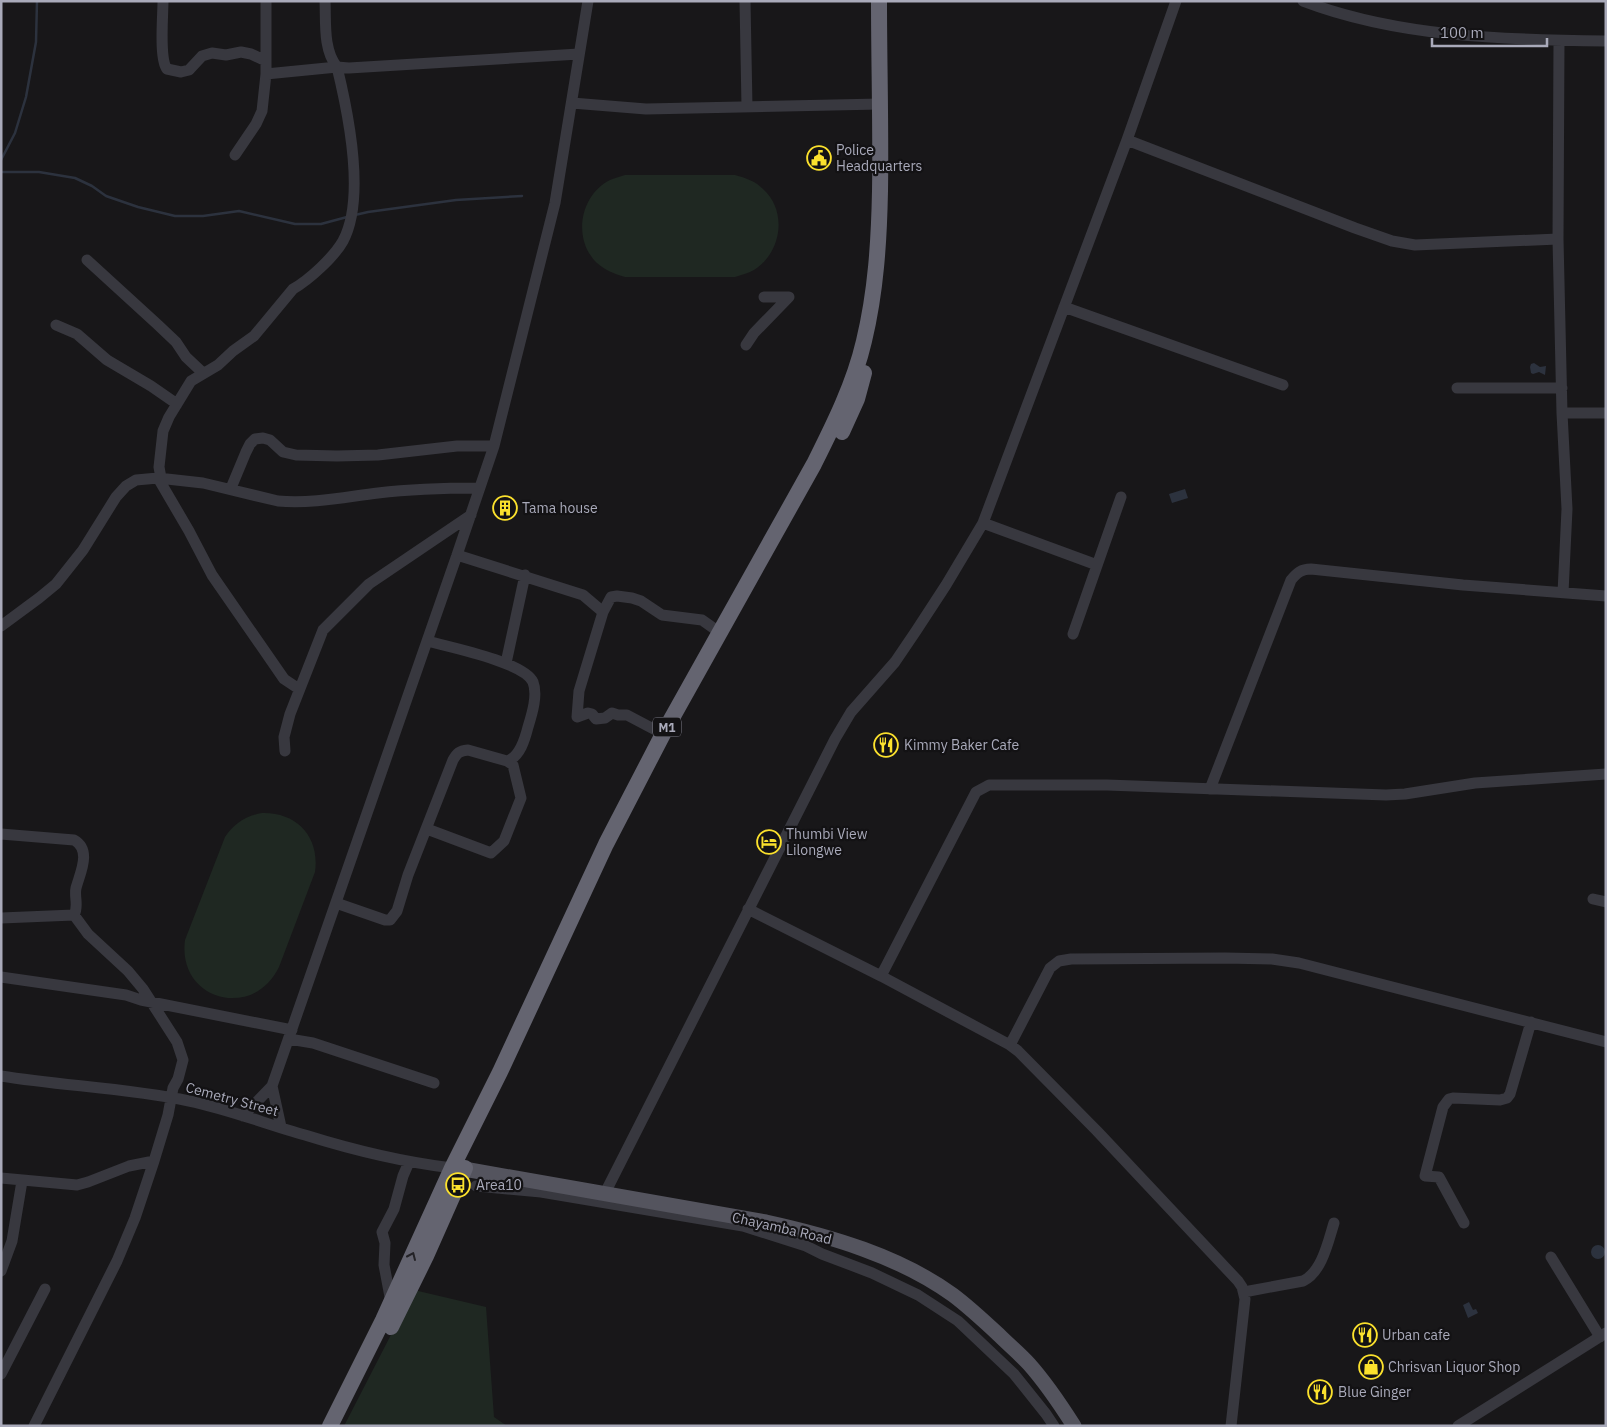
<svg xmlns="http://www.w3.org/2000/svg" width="1607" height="1427" font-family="'IBM Plex Sans',sans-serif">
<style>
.green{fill:#1f2822}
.water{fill:#2c323e}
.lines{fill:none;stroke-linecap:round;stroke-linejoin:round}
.stream{stroke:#2c323e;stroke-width:2.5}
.minor{stroke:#38383f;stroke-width:11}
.major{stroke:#54545e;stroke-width:15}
.highway{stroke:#646470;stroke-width:16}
.oneway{stroke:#232226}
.labels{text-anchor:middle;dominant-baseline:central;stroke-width:4.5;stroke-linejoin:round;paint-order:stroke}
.shield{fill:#131214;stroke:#7c7c88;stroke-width:1}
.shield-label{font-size:12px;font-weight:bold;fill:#a9aaba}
.poi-label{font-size:14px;fill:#a9aaba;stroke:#131214;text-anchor:start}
.street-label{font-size:14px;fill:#a9aaba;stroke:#131214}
</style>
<rect width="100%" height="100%" fill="#181719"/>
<path class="green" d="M 625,175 L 735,175 C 746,178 755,181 763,189 C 789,212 781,257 750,272 C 746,274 740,275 735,277 L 625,277 C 614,274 605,270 597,263 C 572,239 580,195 610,180 C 614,178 620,177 625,175 Z
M 262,813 C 297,812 320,837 315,872 L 279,967 C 253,1021 177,1000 185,940 L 225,837 C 234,824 245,816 262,813 Z
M 414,1290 L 486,1307 L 494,1417 L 507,1426 L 344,1426 Z"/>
<path class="water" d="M 1534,363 L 1540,367 L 1546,366 L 1545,375 L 1539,372 L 1533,374 L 1531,373 L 1530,367 L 1531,364 Z
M 1185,489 L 1188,498 L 1172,503 L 1169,494 Z
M1591 1252a7 7 0 1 1 14 0a7 7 0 1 1-14 0Z
M 1469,1302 L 1473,1310 L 1476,1309 L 1478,1313 L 1468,1318 L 1463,1305 Z"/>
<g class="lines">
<path class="stream" d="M 1,160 L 15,133 L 26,97 L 36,42 L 37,1
M 1,172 L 39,172 L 75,178 L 92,186 L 106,196 L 138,207 L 175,216 L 203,216 L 239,211 L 295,224 L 321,224 L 347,217
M 355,215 L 368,212 L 456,200 L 522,196"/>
<path class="minor" d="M 163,1 C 163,16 159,59 167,69 L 181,72 L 189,70 L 202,56 L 212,53 L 226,55 L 241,52 L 251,54 L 266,61
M 325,1 C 326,22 323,50 337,67 L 349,68 L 579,54
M 745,1 L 747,107
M 1303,1 C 1397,37 1506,40 1606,41
M 1559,41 L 1558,239 L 1562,413 L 1567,509 L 1563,593
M 572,103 L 646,109 L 880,104
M 1127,140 L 1355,228 L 1392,241 L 1415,245 L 1558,239
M 235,155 L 256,124 L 262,111 L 266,74 L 266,1
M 87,260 L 157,324 L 176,342 L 186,357 L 203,373
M 1064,307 L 1283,385
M 56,325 L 77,334 L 107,360 L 151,386 L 177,404
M 746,345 L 754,333 L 789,297 L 764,297
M 1457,388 L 1562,388
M 1562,413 L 1606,413
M 158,478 L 189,531 L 212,575 L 284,679 L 299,689
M 161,478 L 159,467 L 163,431 L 169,417 L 191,381 L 218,365 L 233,351 L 254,336 L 293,289 C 309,280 334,257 343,241 C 366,198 348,112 337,67 L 266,74
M 231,488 L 246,452 L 250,444 L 255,439 L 263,438 L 270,440 L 283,452 L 296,455 L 337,456 L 378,455 L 457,446 L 494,446
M 983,523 L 1097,565
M 457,555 L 583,595 L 603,612 L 579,691 L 577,717 L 588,713 L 592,714 L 596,719 L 605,718 L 612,713 L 618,715 L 627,715 L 663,734
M 603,612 L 611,597 L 617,596 L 632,598 L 641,601 L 662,615 L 702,620 L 719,632
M 1,626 L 39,598 L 56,584 L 83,550 L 116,497 L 126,486 L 136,480 L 158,478 L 203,483 L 278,501 C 312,504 345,497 378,493 C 412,489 445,488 479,488
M 1073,634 L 1121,497
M 506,663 L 525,575
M 285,751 L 284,737 L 290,714 L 323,630 L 369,584 L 471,515
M 1210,789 L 1291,580 C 1297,573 1301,569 1311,569 L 1463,585 L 1606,596
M 427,829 L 491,853 L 504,841 L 521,798 L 513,765 L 507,761
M 1,834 L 74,840 C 92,850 80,873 76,888 C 74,897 79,906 74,915
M 1593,899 L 1606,902
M 336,903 L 385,920 L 390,920 L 397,911 L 408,875 L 453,760 C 457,753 459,751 468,750 L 507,761 C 520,757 525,739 528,727 C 532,714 538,695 533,682 C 524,662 449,647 427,641
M 748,909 L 881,976 L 1010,1045 L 1018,1051 L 1097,1131 L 1238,1281 L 1242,1287 L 1245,1299 L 1231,1426
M 1,918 L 74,915 L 88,934 L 128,971 L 143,989 L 177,1042 L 183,1060 L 178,1079 L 173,1088 L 168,1115 L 154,1161 L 135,1218 L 117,1261 L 34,1426
M 881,976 L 976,792 L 989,785 L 1107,785 L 1386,795 L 1405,794 L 1475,783 L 1606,774
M 1,977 L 126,995 L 141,1000 L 292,1030
M 289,1039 L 313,1043 L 434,1083
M 1010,1045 L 1050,968 L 1059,961 L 1071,959 L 1225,958 L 1272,959 L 1299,963 L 1606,1042
M 1,1076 C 63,1086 127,1088 189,1101 C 228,1109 266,1124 305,1135 C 353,1150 403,1162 452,1168
M 272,1086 L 281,1127
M 243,1116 L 272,1086 L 457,555 L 494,446 L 555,203 L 588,1
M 1,1178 L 77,1185 L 88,1182 L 129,1166 L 154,1161
M 476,1186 L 541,1192 L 743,1226 L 806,1246 L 822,1254 L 872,1273 L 918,1295 L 958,1321 L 1014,1374 L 1046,1414 L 1054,1426
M 604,1195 L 835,739 L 851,712 L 895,662 L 916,631 L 946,585 L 983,523 L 1127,140 L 1176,1
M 1464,1223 L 1439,1177 L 1425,1176 L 1443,1107 L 1449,1099 L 1453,1098 L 1500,1100 L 1507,1098 L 1510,1094 L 1531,1022
M 1551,1257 L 1600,1337
M 1,1271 L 12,1241 L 22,1181
M 1244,1292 L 1303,1281 C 1322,1272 1328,1242 1334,1223
M 391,1302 L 384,1265 L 385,1243 L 382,1232 L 394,1209 L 403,1176 L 409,1162
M 1,1374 L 45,1289
M 1458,1426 L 1606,1333"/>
<path class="major" d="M 454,1168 L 464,1169 L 766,1222 C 830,1236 899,1256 953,1295 C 969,1307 984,1321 999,1335 C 1009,1345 1020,1354 1029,1364 C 1046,1383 1060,1404 1074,1426"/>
<path class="highway" d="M 842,432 L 857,399 L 864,373
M 391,1327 L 426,1256 L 465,1168
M 330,1426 L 383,1320 L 452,1168 L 500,1072 L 606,844 L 663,734 L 814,464 C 834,424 854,384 864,341 C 876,291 879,241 880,191 C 881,127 879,64 879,1"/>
</g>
<defs><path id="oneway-chevron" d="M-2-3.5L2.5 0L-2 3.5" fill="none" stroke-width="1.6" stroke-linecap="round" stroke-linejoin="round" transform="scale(1.25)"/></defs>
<use class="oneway" href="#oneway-chevron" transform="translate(412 1256) rotate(-66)"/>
<defs>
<g id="civic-ring" transform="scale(1.25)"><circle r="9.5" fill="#131214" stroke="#fbe12d" stroke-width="1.5"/><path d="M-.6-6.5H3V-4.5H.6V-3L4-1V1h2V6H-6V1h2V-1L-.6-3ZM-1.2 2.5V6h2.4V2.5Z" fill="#fbe12d"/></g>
<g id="building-ring" transform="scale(1.25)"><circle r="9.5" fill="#131214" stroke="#fbe12d" stroke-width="1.5"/><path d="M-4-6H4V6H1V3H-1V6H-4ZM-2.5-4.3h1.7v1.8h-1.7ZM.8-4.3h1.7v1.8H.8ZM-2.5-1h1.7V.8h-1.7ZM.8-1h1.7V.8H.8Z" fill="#fbe12d"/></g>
<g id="restaurant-ring" transform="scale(1.25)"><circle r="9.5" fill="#131214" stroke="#fbe12d" stroke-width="1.5"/><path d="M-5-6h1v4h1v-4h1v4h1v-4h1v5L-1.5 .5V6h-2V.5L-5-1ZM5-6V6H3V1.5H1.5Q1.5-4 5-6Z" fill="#fbe12d"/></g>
<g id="hotel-ring" transform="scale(1.25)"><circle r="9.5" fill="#131214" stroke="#fbe12d" stroke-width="1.5"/><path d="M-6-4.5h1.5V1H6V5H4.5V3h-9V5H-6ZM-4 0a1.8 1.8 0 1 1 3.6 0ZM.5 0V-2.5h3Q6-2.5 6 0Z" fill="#fbe12d"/></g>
<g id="bus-ring" transform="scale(1.25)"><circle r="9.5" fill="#131214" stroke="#fbe12d" stroke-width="1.5"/><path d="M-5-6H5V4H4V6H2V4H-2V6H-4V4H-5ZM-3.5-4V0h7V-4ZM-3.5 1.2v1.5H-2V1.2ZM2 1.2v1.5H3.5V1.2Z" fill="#fbe12d"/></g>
<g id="shop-ring" transform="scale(1.25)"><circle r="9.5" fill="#131214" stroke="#fbe12d" stroke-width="1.5"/><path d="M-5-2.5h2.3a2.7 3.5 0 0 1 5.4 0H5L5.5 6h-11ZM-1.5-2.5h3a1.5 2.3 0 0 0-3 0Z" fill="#fbe12d"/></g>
</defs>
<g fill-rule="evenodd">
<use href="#civic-ring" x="819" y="158"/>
<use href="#building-ring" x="505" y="508"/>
<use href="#restaurant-ring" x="886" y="745"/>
<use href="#hotel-ring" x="769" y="842"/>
<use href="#bus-ring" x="458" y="1185"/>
<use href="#restaurant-ring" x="1365" y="1335"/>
<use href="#shop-ring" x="1371" y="1367"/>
<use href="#restaurant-ring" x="1320" y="1392"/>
</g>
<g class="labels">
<rect class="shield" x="653" y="717.5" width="28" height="19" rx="4"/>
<g class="shield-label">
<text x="667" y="727">M1</text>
</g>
<g class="poi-label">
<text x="836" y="150">Police<tspan x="836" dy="16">Headquarters</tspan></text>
<text x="522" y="508">Tama house</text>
<text x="904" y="745">Kimmy Baker Cafe</text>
<text x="786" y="834">Thumbi View<tspan x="786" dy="16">Lilongwe</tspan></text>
<text x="476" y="1185">Area10</text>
<text x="1382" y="1335">Urban cafe</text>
<text x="1388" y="1367">Chrisvan Liquor Shop</text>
<text x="1338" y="1392">Blue Ginger</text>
</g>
<g class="street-label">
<text transform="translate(232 1099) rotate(15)">Cemetry Street</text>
<text transform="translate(782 1228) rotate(13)">Chayamba Road</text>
</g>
</g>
<rect width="1607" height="1427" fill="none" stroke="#a9aaba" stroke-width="5"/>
<path d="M1432 38v8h115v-8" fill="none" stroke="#a9aaba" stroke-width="2.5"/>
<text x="1440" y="38" font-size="15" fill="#a9aaba" stroke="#131214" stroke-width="4" paint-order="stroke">100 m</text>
</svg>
